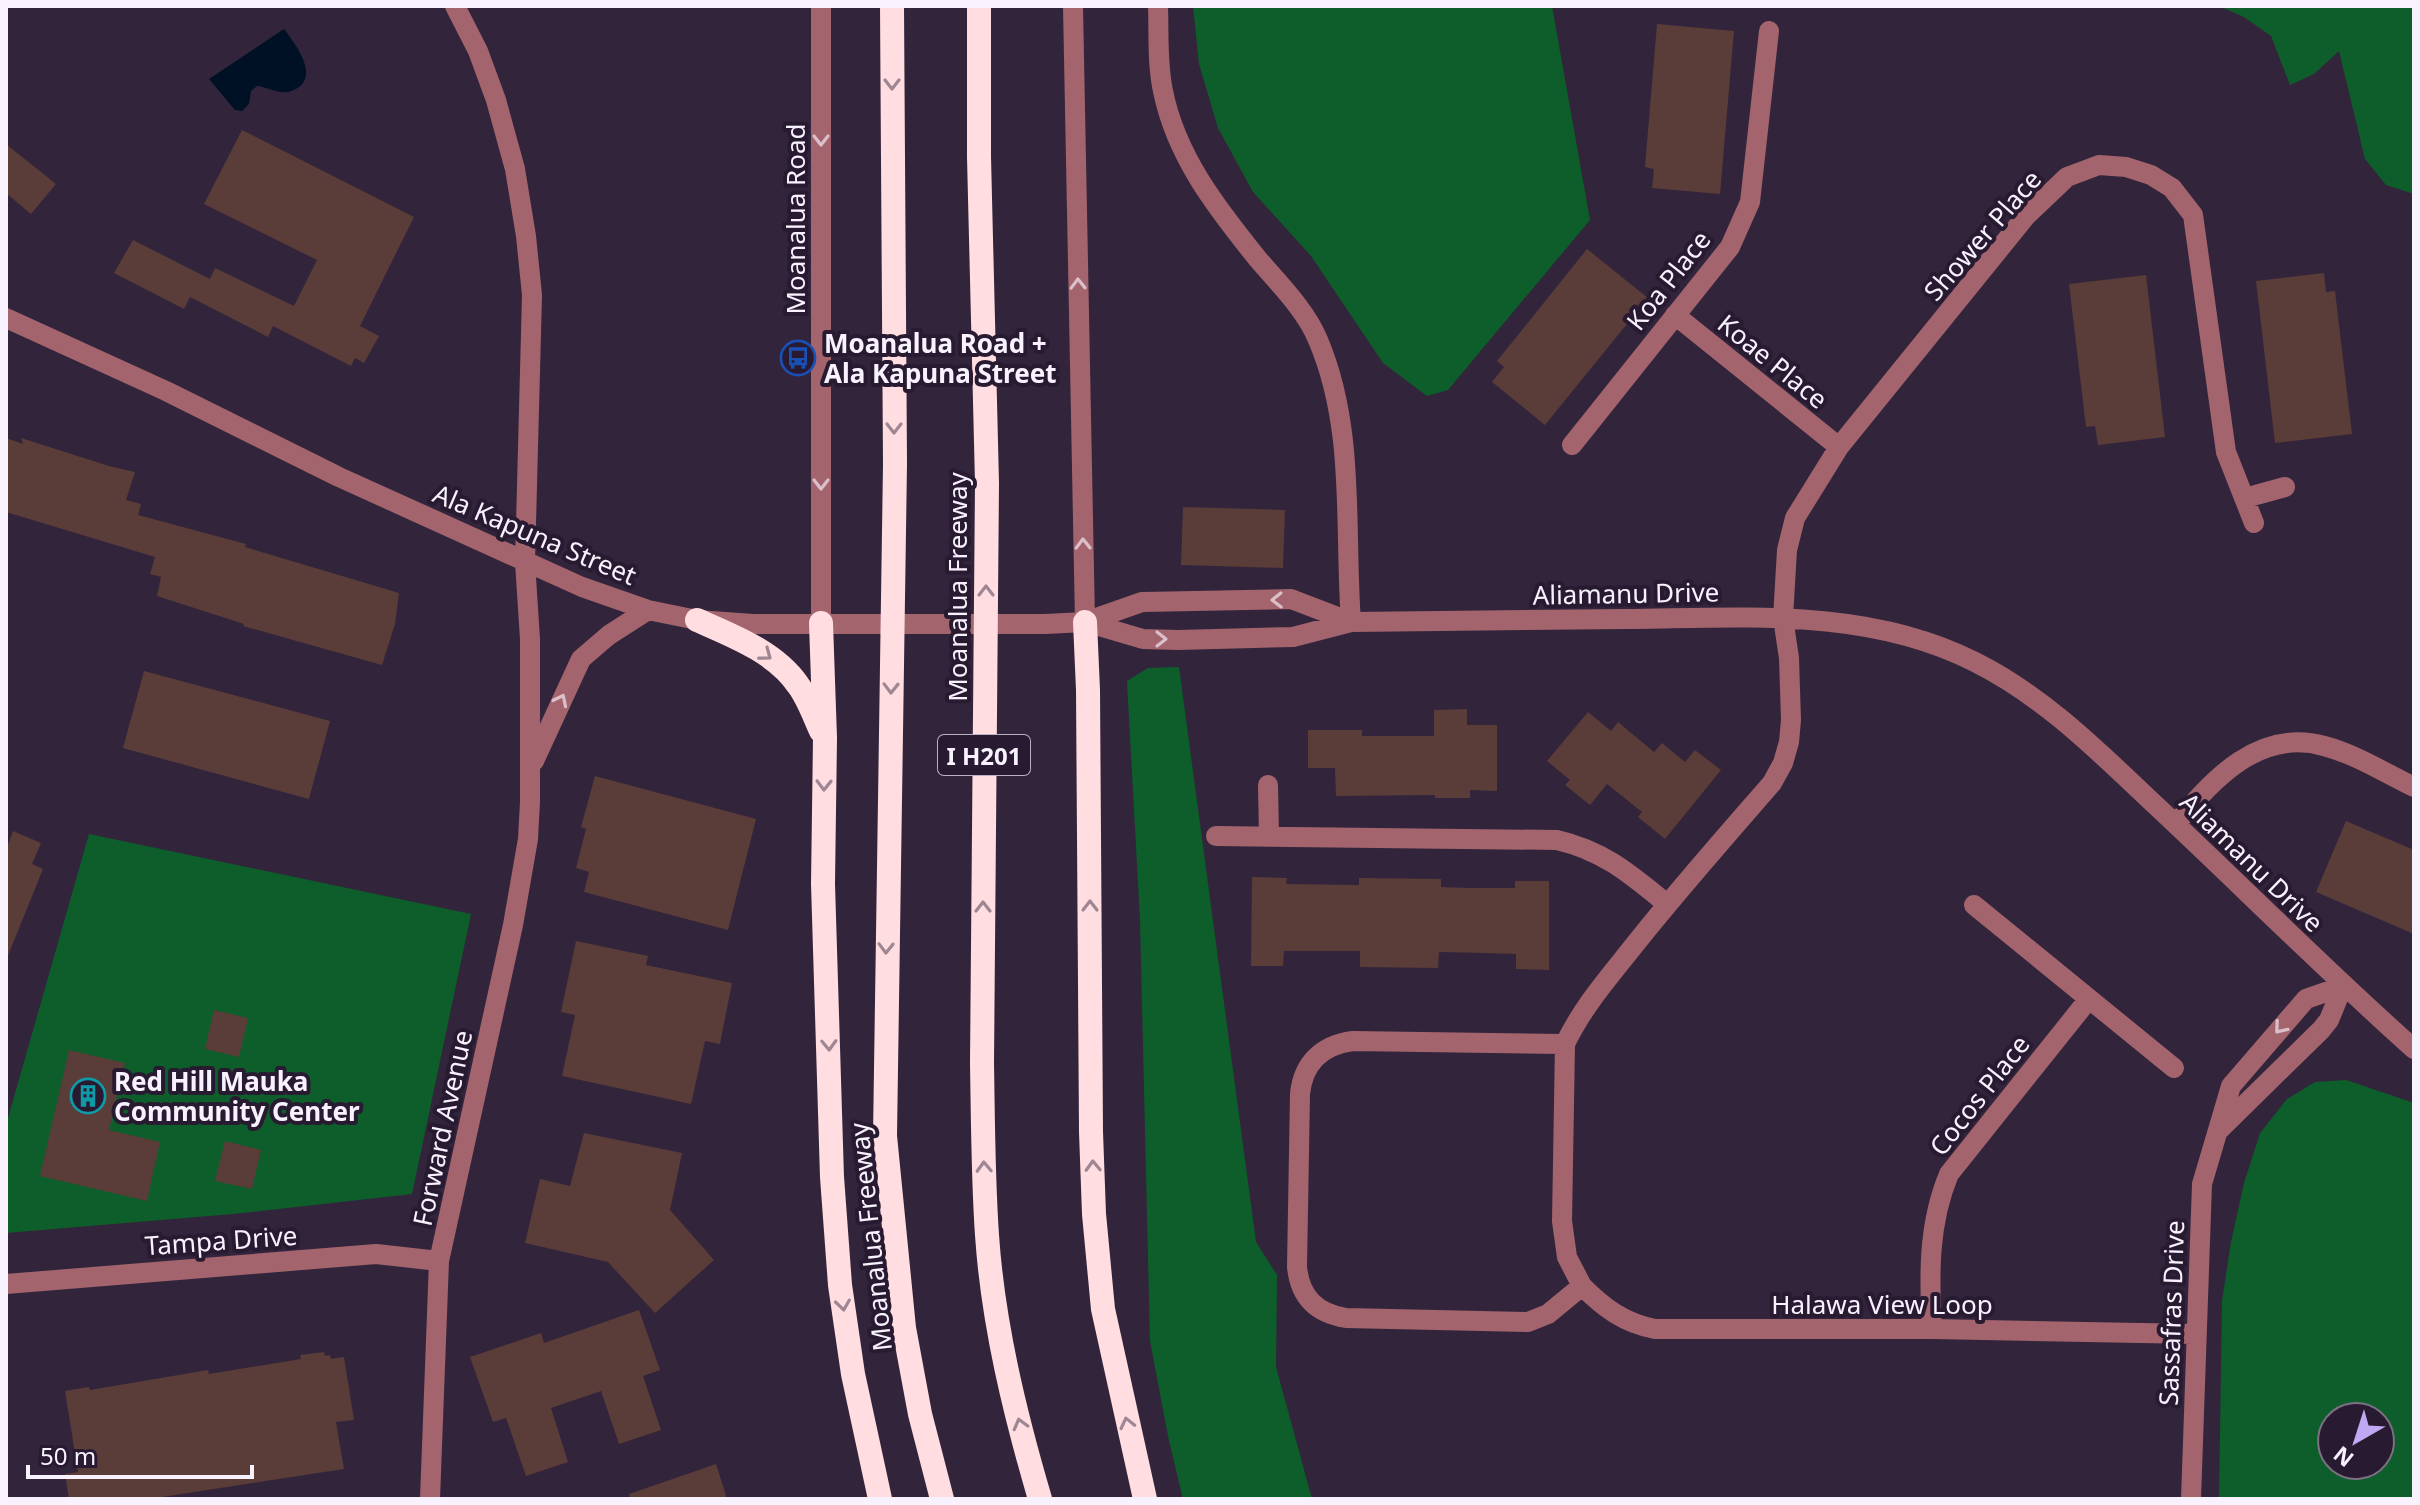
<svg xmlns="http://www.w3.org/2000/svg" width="2420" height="1505" font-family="'Noto Sans',sans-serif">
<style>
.green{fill:#0d5e2a;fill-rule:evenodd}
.water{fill:#001125}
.building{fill:#5a3c39}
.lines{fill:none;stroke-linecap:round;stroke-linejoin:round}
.minor{stroke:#a4646d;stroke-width:20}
.highway{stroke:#ffdde1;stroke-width:24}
.oneway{stroke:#9e8692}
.oneway2{stroke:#dbc0cb}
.labels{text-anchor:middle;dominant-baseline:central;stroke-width:8;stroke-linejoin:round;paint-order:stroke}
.shield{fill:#281b31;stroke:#bab2c0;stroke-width:2}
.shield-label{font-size:24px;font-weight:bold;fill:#f8f2fe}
.street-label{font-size:26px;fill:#f8f2fe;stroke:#281b31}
.poi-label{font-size:26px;font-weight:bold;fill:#f8f2fe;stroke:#281b31;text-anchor:start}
</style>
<rect width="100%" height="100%" fill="#32253b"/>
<path class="green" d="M 1193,6 L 1552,6 L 1590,220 L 1448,390 L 1427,396 L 1383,363 L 1311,256 L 1253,192 L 1218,128 L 1199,64 Z
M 2219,6 L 2414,6 L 2414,194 L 2386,185 L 2365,159 L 2339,51 L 2314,74 L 2290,85 L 2271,36 L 2244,17 Z
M 1179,667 L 1256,1242 L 1277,1275 L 1276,1367 L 1312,1499 L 1183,1499 L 1169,1441 L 1150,1341 L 1140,920 L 1127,681 L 1148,668 Z
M 89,834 L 471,914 L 412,1194 L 233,1214 L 6,1233 L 6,1125 Z
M 2346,1080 L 2414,1103 L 2414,1499 L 2219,1499 L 2222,1301 L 2231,1242 L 2244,1183 L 2260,1133 L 2287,1099 L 2315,1082 ZM 2332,1417 L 2380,1417 L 2380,1465 L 2332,1465 Z"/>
<path class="water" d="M 284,29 C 296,45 325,82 288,92 C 278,94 267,87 257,86 L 251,91 L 249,104 L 242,111 L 235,110 L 209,79 Z"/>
<path class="building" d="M 1657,24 L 1734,31 L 1720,194 L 1652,188 L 1654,169 L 1645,167 Z
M 242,130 L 414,217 L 360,326 L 379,336 L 364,363 L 355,358 L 351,366 L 273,326 L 268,337 L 190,297 L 184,309 L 114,273 L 133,240 L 210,279 L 215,268 L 294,306 L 317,260 L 204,204 Z
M 6,144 L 56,184 L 31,214 L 6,193 Z
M 1587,249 L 1648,298 L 1545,425 L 1492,382 L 1504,367 L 1497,361 Z
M 2324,273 L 2326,292 L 2335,291 L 2352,434 L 2275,443 L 2256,281 Z
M 2146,275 L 2165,437 L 2098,445 L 2095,426 L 2086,427 L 2069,284 Z
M 6,438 L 23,444 L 21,438 L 109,466 L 135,472 L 126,500 L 141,504 L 138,515 L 246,544 L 245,547 L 399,593 L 395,624 L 382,665 L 243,626 L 244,624 L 157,596 L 161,577 L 150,574 L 155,557 L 6,512 Z
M 1183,507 L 1285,510 L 1283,568 L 1181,565 Z
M 144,671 L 330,721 L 309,799 L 123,748 Z
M 1467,709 L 1467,725 L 1497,725 L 1497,791 L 1470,790 L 1470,798 L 1435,798 L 1435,795 L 1336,796 L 1335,768 L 1308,768 L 1308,730 L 1362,730 L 1362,736 L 1434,736 L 1434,710 Z
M 1588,712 L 1611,731 L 1618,722 L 1654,752 L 1662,743 L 1685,762 L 1695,750 L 1721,770 L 1665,839 L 1638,817 L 1642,812 L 1607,784 L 1590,805 L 1565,785 L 1570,780 L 1547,761 Z
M 595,776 L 756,819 L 728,930 L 584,892 L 589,872 L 576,868 L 586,829 L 581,827 Z
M 2346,821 L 2414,850 L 2414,934 L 2316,892 Z
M 13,831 L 41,843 L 32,864 L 43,869 L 7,958 L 6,850 Z
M 1252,877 L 1287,878 L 1286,884 L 1359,885 L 1359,878 L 1441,879 L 1441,887 L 1469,888 L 1515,888 L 1515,881 L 1549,881 L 1549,970 L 1516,969 L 1516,954 L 1486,953 L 1439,952 L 1438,968 L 1360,967 L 1360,951 L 1284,951 L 1283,966 L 1251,966 Z
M 576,941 L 648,956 L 646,965 L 732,983 L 720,1044 L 705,1041 L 691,1104 L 562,1076 L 575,1015 L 561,1012 Z
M 214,1010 L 248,1018 L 239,1057 L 205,1049 Z
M 69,1050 L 125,1063 L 109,1130 L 160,1142 L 147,1201 L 40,1176 Z
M 584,1133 L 682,1153 L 670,1210 L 714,1260 L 655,1313 L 608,1262 L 525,1243 L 540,1179 L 570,1186 Z
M 225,1141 L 261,1150 L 252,1189 L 215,1181 Z
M 639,1310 L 660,1370 L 643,1376 L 661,1430 L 619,1444 L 601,1391 L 551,1408 L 568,1462 L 526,1476 L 506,1418 L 493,1422 L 470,1357 L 541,1333 L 544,1343 Z
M 324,1352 L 325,1356 L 330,1355 L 331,1359 L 344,1357 L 354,1420 L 336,1422 L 344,1469 L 149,1499 L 69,1499 L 65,1474 L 78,1472 L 65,1391 L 89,1387 L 90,1390 L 208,1370 L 209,1374 L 301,1359 L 300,1355 Z
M 716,1464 L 727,1499 L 630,1499 L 629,1494 Z"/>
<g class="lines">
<path class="minor" d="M 1073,6 L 1085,622
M 1158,6 C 1159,34 1157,63 1163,91 C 1176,156 1216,207 1257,258 C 1278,283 1306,310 1318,340 C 1356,429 1344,528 1351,622
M 1675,315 L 1839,447
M 6,318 L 166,391 L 339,477 L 582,587 L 648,610 L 697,620 L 753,624 L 1045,624 L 1085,622 L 1142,602 L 1291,599 L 1351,622
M 1572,445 L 1730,247 L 1750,202 L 1769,31
M 2245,498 L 2285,487
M 1085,622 L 1143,639 L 1178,640 L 1293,637 L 1351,622 C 1442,621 1534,620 1626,619 C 1742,618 1867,607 1975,662 C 2043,696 2096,749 2151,801 C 2239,883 2324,969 2414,1049
M 821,623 L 821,6
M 534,761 L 581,659 L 609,635 L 648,610
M 1268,785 L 1269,836
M 2176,824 C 2212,779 2260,728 2324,746 C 2355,754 2385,773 2414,787
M 1216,836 L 1557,840 C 1604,851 1630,874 1667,904
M 1974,905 L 2174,1068
M 1565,1044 L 1353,1041 C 1322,1045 1303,1063 1300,1094 L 1297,1267 C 1300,1297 1316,1313 1346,1318 L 1528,1322 L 1548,1314 L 1582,1286 C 1604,1308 1624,1323 1655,1329 L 1932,1329 L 2195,1334
M 2218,1131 L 2321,1030 L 2329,1020 L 2343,986
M 6,1284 L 376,1254 L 439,1261
M 1582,1286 L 1567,1257 L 1562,1221 L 1565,1044 C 1583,1006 1610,976 1636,943 C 1680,888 1726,836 1772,783 L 1783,763 L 1789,742 L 1791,720 L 1789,658 L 1783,618 L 1787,550 L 1795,518 L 1839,447 L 2026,216 L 2067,177 L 2099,165 L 2126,167 L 2151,175 L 2172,188 L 2193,215 L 2226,452 L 2254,523
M 1932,1329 C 1929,1276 1928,1224 1949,1174 L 2088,1000
M 430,1499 L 439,1261 L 513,925 L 528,839 L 530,802 L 530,639 L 525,562 L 532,295 L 526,236 L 515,169 L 496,100 L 478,51 L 455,6
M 2191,1499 L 2202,1184 L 2231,1086 L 2306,999 L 2343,986"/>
<path class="highway" d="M 892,6 L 895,464 L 885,1136 L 904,1328 L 920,1414 L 942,1499
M 979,6 L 979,157 L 987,483 L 982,1063 C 983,1120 983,1178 987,1235 C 993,1324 1015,1414 1040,1499
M 697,620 C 731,635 776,652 798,685 C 808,698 814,716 821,731
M 1085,622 L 1088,690 L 1091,1132 L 1094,1214 L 1103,1309 L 1145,1499
M 821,623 L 825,738 L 823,884 L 832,1177 L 840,1285 L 853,1374 L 880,1499"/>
</g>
<defs><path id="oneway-chevron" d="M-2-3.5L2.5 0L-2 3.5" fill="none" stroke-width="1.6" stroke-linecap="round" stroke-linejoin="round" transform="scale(2)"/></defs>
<g class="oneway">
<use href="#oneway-chevron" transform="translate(892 84) rotate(90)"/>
<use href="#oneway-chevron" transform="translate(894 428) rotate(90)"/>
<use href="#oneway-chevron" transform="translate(986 591) rotate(-90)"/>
<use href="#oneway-chevron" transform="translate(766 655) rotate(37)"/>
<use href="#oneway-chevron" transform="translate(891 688) rotate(91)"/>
<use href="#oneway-chevron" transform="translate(824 785) rotate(91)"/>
<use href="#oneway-chevron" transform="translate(1090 906) rotate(-90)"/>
<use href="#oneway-chevron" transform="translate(983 907) rotate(-90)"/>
<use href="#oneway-chevron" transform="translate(886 948) rotate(91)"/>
<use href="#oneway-chevron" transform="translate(829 1045) rotate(88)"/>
<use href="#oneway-chevron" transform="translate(1093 1166) rotate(-92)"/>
<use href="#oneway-chevron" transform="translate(984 1167) rotate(-92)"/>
<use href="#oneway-chevron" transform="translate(843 1305) rotate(82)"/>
<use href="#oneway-chevron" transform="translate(1127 1423) rotate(-103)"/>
<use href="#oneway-chevron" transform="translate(1020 1424) rotate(-105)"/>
</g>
<g class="oneway2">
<use href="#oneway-chevron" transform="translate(821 140) rotate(90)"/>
<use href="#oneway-chevron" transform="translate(1078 284) rotate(-91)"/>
<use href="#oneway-chevron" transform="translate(821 484) rotate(90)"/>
<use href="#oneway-chevron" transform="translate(1083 544) rotate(-91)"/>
<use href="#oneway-chevron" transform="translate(1277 600) rotate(179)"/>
<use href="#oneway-chevron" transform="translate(1161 639)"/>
<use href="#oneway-chevron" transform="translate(561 700) rotate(-64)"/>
<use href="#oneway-chevron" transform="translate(2280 1028) rotate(130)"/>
</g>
<defs>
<g id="bus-ring" transform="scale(1.8)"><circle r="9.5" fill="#281b31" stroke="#1a4fb4" stroke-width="1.5"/><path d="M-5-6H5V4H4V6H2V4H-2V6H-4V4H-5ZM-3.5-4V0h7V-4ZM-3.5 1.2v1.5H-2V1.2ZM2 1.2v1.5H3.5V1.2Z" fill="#1a4fb4"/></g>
<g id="building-ring" transform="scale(1.8)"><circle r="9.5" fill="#281b31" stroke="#0f9aa8" stroke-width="1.5"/><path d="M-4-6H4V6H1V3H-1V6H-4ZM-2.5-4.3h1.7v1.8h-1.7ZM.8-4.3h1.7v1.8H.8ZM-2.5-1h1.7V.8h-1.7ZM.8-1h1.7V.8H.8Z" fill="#0f9aa8"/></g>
</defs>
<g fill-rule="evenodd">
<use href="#bus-ring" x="798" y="358"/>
<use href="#building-ring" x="88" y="1096"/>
</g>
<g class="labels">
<rect class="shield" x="938" y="735" width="92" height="40" rx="6"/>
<g class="shield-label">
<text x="984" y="755">I H201</text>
</g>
<g class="street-label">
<text transform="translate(795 219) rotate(-90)">Moanalua Road</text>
<text transform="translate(1982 235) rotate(-49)">Shower Place</text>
<text transform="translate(1668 280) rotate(-52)">Koa Place</text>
<text transform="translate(1773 361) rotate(39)">Koae Place</text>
<text transform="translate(535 534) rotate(23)">Ala Kapuna Street</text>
<text transform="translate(957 587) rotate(-90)">Moanalua Freeway</text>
<text transform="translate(1626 593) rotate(-1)">Aliamanu Drive</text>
<text transform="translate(2252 862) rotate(44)">Aliamanu Drive</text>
<text transform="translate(1979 1095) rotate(-52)">Cocos Place</text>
<text transform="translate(442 1128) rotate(-78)">Forward Avenue</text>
<text transform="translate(870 1237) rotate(-96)">Moanalua Freeway</text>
<text transform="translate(221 1240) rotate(-4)">Tampa Drive</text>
<text x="1882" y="1304">Halawa View Loop</text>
<text transform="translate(2171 1313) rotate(-88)">Sassafras Drive</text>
</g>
<g class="poi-label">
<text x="824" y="343">Moanalua Road +<tspan x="824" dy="30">Ala Kapuna Street</tspan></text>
<text x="114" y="1081">Red Hill Mauka<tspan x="114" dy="30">Community Center</tspan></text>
</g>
</g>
<rect width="2420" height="1505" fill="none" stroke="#f8f2fe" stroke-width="16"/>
<g transform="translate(2356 1441) rotate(219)"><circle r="38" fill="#281b31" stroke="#7b7183" stroke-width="2"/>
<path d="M0-6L14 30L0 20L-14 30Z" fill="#c1a8f3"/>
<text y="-12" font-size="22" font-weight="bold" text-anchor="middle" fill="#f8f2fe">N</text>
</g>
<path d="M28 1465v12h224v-12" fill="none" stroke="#f8f2fe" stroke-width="4"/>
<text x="40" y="1465" font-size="24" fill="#f8f2fe" stroke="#281b31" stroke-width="6" paint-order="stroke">50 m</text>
</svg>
